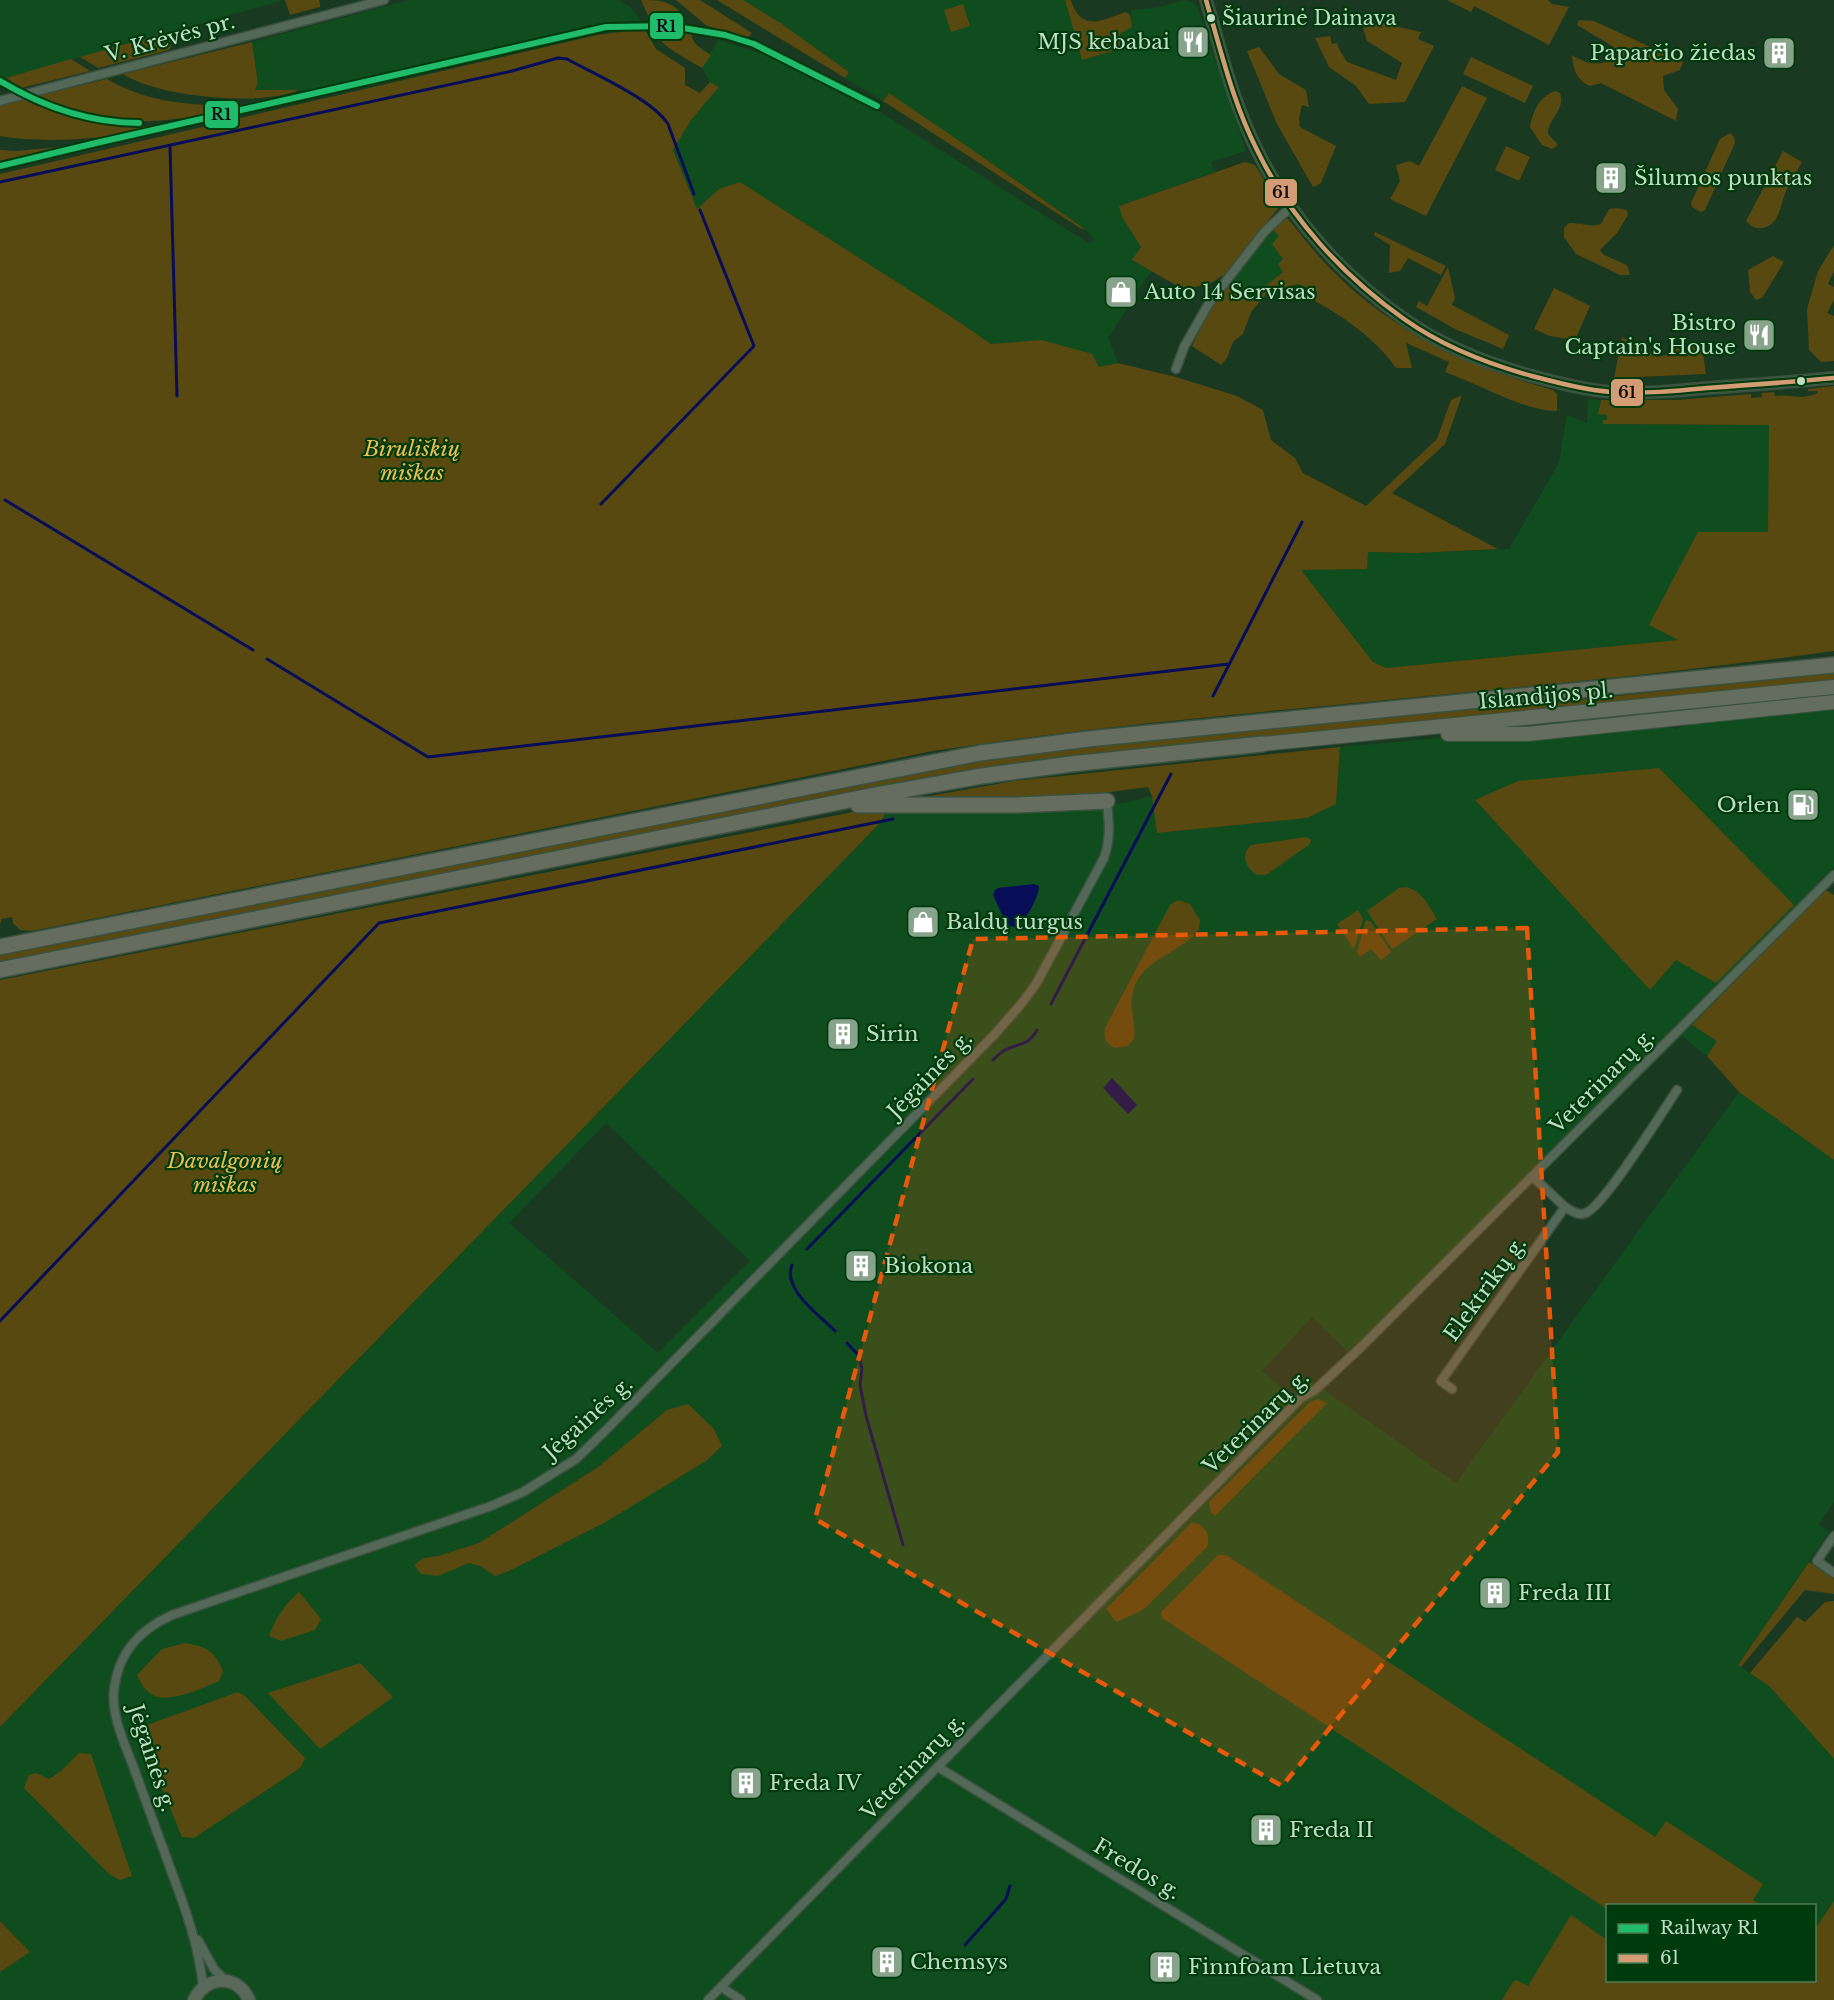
<svg xmlns="http://www.w3.org/2000/svg" width="1834" height="2000" font-family="'Libre Baskerville',serif">
<style>
.built{fill:#104d1e;fill-rule:evenodd}
.green{fill:#584910}
.water{fill:#070e57}
.lines{fill:none;stroke-linecap:round;stroke-linejoin:round}
.stream{stroke:#070e57;stroke-width:3}
.minor-casing{stroke:#39513e;stroke-width:11}
.tertiary-casing{stroke:#39513e;stroke-width:14}
.secondary-casing{stroke:#39513e;stroke-width:15}
.trunk-casing{stroke:#39513e;stroke-width:16}
.motorway-casing{stroke:#39513e;stroke-width:18}
.minor{stroke:#536856;stroke-width:8}
.tertiary{stroke:#536856;stroke-width:10}
.secondary{stroke:#596959;stroke-width:12}
.trunk{stroke:#646e5e;stroke-width:14}
.motorway{stroke:#656d5e;stroke-width:15}
.bus-1-casing{stroke:#003b0e;stroke-width:9}
.bus-1{stroke:#d39c74;stroke-width:4.5}
.rail-1-casing{stroke:#003b0e;stroke-width:10}
.rail-1{stroke:#20bc6c;stroke-width:6}
.marked{fill:#e8590c;fill-opacity:0.2;stroke:#e8590c;stroke-width:4.5;stroke-dasharray:12 8;stroke-linejoin:round}
.bus-dot{fill:#c1dec3;stroke:#003b0e;stroke-width:2}
.labels{text-anchor:middle;dominant-baseline:central;stroke-width:4.5;stroke-linejoin:round;paint-order:stroke}
.bus-label{font-size:20px;fill:#c1dec3;stroke:#003b0e;text-anchor:start}
.street-label{font-size:21px;fill:#c1dec3;stroke:#003b0e}
.poi-label{font-size:21px;fill:#c1dec3;stroke:#003b0e;text-anchor:start}
.park-label{font-size:21px;font-style:italic;fill:#eabd51;stroke:#003b0e}
.line-badge{stroke:#003b0e;stroke-width:2}
.pale-badge-label{font-size:16px;text-anchor:middle;font-weight:bold;fill:#111}
</style>
<rect width="100%" height="100%" fill="#1a3921"/>
<path class="built" d="M 0,0 L 284,0 L 0,80 Z
M 409,0 L 619,0 L 630,7 L 641,21 L 591,25 L 345,84 L 312,90 L 255,90 L 258,83 L 252,42 Z
M 743,0 L 1065,0 L 1082,60 L 1120,49 L 1120,34 L 1130,19 L 1131,10 L 1155,8 L 1186,0 L 1195,4 L 1198,9 L 1246,151 L 1211,162 L 1214,172 L 1119,206 L 1122,217 L 1141,247 L 1133,260 L 1153,271 L 1146,278 L 1108,338 L 1118,363 L 1099,367 L 1042,340 L 991,344 L 947,314 L 740,182 L 719,190 L 697,210 L 673,150 L 691,120 L 719,87 L 710,82 L 702,68 L 718,40 L 763,54 L 875,109 L 1090,244 L 1094,240 L 1086,230 L 977,153 L 888,94 L 883,101 L 845,78 L 848,71 L 779,22 Z
M 1272,229 L 1279,236 L 1283,259 L 1284,272 L 1247,301 L 1228,283 Z
M 1588,399 L 1601,400 L 1598,414 L 1607,414 L 1607,420 L 1604,424 L 1770,425 L 1769,533 L 1649,625 L 1679,640 L 1386,668 L 1373,662 L 1301,570 L 1367,569 L 1367,552 L 1416,553 L 1509,549 L 1559,463 L 1567,415 L 1587,423 Z
M 1834,705 L 1834,867 L 1817,883 L 1826,890 L 1693,1025 L 1718,1041 L 1707,1056 L 1682,1036 L 1355,1359 L 1312,1317 L 1262,1371 L 1292,1397 L 1310,1380 L 1456,1483 L 1739,1092 L 1834,1160 L 1834,1502 L 1819,1524 L 1829,1532 L 1738,1665 L 1769,1686 L 1834,1759 L 1834,2000 L 0,2000 L 0,1972 L 30,1952 L 0,1921 L 0,1727 L 879,824 L 888,809 L 1072,810 L 1129,802 L 1152,796 L 1158,833 L 1307,818 L 1336,803 L 1340,747 L 1629,721 L 1657,724 L 1676,729 L 1692,721 ZM 1475,800 L 1716,982 L 1676,960 L 1650,990 ZM 606,1123 L 750,1261 L 658,1353 L 509,1223 ZM 667,1410 L 604,1523 L 509,1571 L 495,1576 L 480,1566 L 469,1563 L 423,1558 L 438,1556 L 479,1543 L 598,1467 ZM 238,1692 L 245,1696 L 305,1758 L 301,1767 L 294,1772 L 194,1838 ZM 79,1753 L 109,1874 L 36,1773 L 48,1779 L 61,1771 ZM 1608,1906 L 1814,1906 L 1814,1980 L 1608,1980 Z"/>
<path class="green" d="M 285,0 L 319,0 L 320,3 L 320,7 L 290,15 Z
M 641,0 C 660,0 677,1 685,21 L 650,20 Z
M 676,0 L 700,0 L 752,33 L 748,37 L 707,26 Z
M 717,0 L 743,0 L 779,22 L 849,72 L 845,78 Z
M 1065,0 L 1071,0 C 1081,33 1102,20 1126,12 L 1130,15 L 1132,27 L 1120,34 L 1120,49 L 1082,60 Z
M 1447,0 L 1548,0 L 1552,4 L 1569,7 L 1549,45 L 1474,6 L 1471,12 Z
M 963,4 L 970,26 L 951,32 L 944,10 Z
M 1360,18 L 1421,32 L 1418,39 L 1434,46 L 1405,102 L 1369,104 L 1356,86 L 1329,67 L 1315,38 L 1330,36 L 1332,44 L 1337,43 L 1340,51 L 1347,62 L 1396,80 L 1402,63 L 1367,41 Z
M 1579,20 L 1594,21 L 1683,62 L 1680,70 L 1663,76 L 1664,90 L 1678,109 L 1676,121 L 1601,83 L 1590,86 C 1576,80 1573,68 1572,55 C 1584,63 1594,65 1607,62 L 1614,47 L 1577,25 Z
M 642,29 L 645,30 L 656,49 L 685,68 L 685,85 L 700,93 L 710,82 L 719,87 L 691,120 L 673,150 L 697,209 L 719,189 L 740,182 L 947,314 L 991,344 L 1042,340 L 1092,354 L 1099,367 L 1118,363 L 1176,377 L 1237,396 L 1263,410 L 1271,440 L 1295,458 L 1303,473 L 1366,506 L 1437,439 L 1451,400 L 1462,395 L 1445,444 L 1392,493 L 1498,549 L 1416,553 L 1368,552 L 1367,569 L 1301,570 L 1373,662 L 1386,668 L 1678,640 L 1649,625 L 1698,532 L 1768,532 L 1769,425 L 1603,424 L 1603,420 L 1607,420 L 1607,415 L 1598,414 L 1601,400 L 1677,400 L 1751,394 L 1751,398 L 1762,397 L 1762,393 L 1774,392 L 1775,396 C 1794,394 1799,401 1818,393 L 1817,391 L 1808,391 L 1808,389 L 1834,386 L 1834,651 C 1661,675 1487,690 1313,707 C 1186,719 1059,731 933,751 L 32,931 L 20,930 L 13,923 L 12,917 L 2,919 L 0,924 L 0,174 L 597,35 Z
M 168,32 L 171,47 L 169,50 L 98,68 L 80,57 Z
M 655,32 L 691,34 C 693,45 702,49 711,55 L 702,68 C 689,60 660,46 655,32 Z
M 252,42 L 258,83 L 255,90 L 299,90 C 262,107 157,97 123,74 Z
M 1259,47 L 1279,74 L 1306,90 L 1309,107 L 1302,105 L 1299,119 L 1300,127 L 1336,146 L 1321,183 L 1313,187 L 1277,124 L 1247,51 Z
M 1471,57 L 1533,86 L 1525,103 L 1463,74 Z
M 71,59 L 90,71 L 21,88 L 6,78 Z
M 107,79 C 149,104 201,107 249,105 C 207,114 163,125 120,120 C 90,116 62,107 34,97 Z
M 1462,86 L 1487,98 L 1426,216 L 1390,199 L 1400,181 L 1396,165 L 1410,161 L 1419,166 Z
M 1555,91 L 1560,93 C 1566,110 1548,118 1548,134 L 1558,145 L 1552,149 L 1542,145 L 1530,127 C 1533,111 1539,97 1555,91 Z
M 889,93 L 977,153 L 1086,230 L 1080,228 L 883,101 Z
M 27,99 C 72,117 106,126 155,127 C 111,139 45,144 0,136 L 0,106 Z
M 1730,133 L 1734,137 L 1735,143 L 1705,210 L 1701,212 L 1692,207 L 1691,203 L 1720,139 Z
M 71,146 L 0,164 L 0,150 L 17,151 Z
M 1506,146 L 1530,157 L 1519,181 L 1495,170 Z
M 1783,151 L 1802,162 C 1797,172 1791,181 1786,191 C 1780,205 1780,225 1762,228 C 1754,229 1751,226 1746,221 Z
M 1245,162 L 1255,165 L 1280,206 L 1225,274 L 1211,283 L 1191,288 L 1179,287 L 1132,260 L 1141,247 L 1122,217 L 1119,206 Z
M 1617,208 L 1627,210 L 1628,215 L 1617,233 L 1600,250 L 1604,255 L 1627,265 L 1630,275 L 1620,275 L 1576,254 L 1564,237 L 1564,228 L 1569,223 C 1580,222 1590,228 1601,224 L 1609,209 Z
M 1281,219 L 1288,219 C 1300,233 1311,248 1324,262 C 1388,330 1464,365 1553,390 L 1557,394 L 1557,411 C 1527,412 1474,382 1445,372 L 1449,362 L 1406,343 L 1412,368 L 1396,368 C 1376,339 1345,318 1315,301 L 1317,292 L 1298,284 L 1267,293 L 1251,312 L 1243,334 L 1233,342 L 1227,358 L 1221,365 L 1192,346 L 1210,309 L 1228,283 L 1247,301 L 1283,272 L 1278,264 L 1283,259 L 1272,244 L 1279,236 L 1272,229 Z
M 1375,232 L 1446,266 L 1441,275 L 1408,258 L 1400,271 L 1389,273 L 1390,245 L 1374,235 Z
M 1834,245 L 1834,271 L 1828,284 L 1834,287 L 1834,300 L 1827,313 L 1834,316 L 1834,361 L 1821,362 L 1809,350 L 1807,309 L 1818,271 Z
M 1773,256 L 1784,262 L 1762,298 L 1756,300 L 1750,292 L 1748,270 Z
M 1448,267 L 1455,298 L 1452,305 L 1509,335 L 1503,349 L 1455,329 L 1416,307 L 1419,301 L 1427,306 Z
M 1554,288 L 1590,306 L 1575,340 L 1550,336 L 1534,329 Z
M 1622,337 L 1657,357 L 1666,355 L 1670,349 L 1702,346 L 1706,374 L 1614,378 Z
M 1834,673 L 1834,681 L 1441,719 L 1020,764 L 940,776 L 838,798 L 0,963 L 0,953 L 916,771 L 1005,756 L 1112,743 L 1462,709 L 1570,701 Z
M 1340,747 L 1336,804 L 1307,818 L 1157,833 L 1152,796 L 1148,787 L 1095,794 L 1076,800 L 907,800 L 1014,781 Z
M 1659,768 L 1794,905 L 1716,983 L 1676,960 L 1650,990 L 1475,800 L 1518,781 Z
M 888,809 L 879,824 L 0,1727 L 0,980 L 858,811 Z
M 1306,837 L 1311,840 L 1310,844 L 1266,875 L 1257,875 C 1246,868 1240,855 1251,845 Z
M 1406,887 C 1422,890 1429,907 1437,919 L 1392,949 L 1367,911 L 1399,888 Z
M 1826,890 L 1834,895 L 1834,1160 L 1739,1092 L 1707,1056 L 1717,1041 L 1692,1025 Z
M 1178,900 L 1190,904 L 1200,920 L 1199,929 C 1181,955 1137,958 1132,997 C 1130,1011 1136,1025 1134,1039 L 1128,1046 L 1115,1048 C 1106,1044 1103,1037 1105,1028 L 1170,905 Z
M 1358,910 L 1363,919 L 1354,949 L 1337,924 Z
M 1367,920 L 1371,922 L 1391,952 L 1381,960 L 1371,949 L 1360,957 L 1357,953 L 1365,922 Z
M 1318,1399 L 1327,1403 L 1215,1516 L 1211,1512 L 1209,1502 L 1310,1402 Z
M 688,1404 L 714,1429 L 722,1446 L 706,1461 L 604,1523 L 509,1571 L 495,1576 L 480,1566 L 469,1563 L 438,1576 L 421,1574 L 414,1565 L 423,1558 L 438,1556 L 479,1543 L 598,1467 L 667,1410 Z
M 1192,1522 C 1205,1525 1211,1534 1207,1547 L 1146,1607 L 1139,1612 L 1116,1622 L 1106,1609 Z
M 1218,1555 L 1226,1555 L 1655,1837 L 1666,1821 L 1763,1884 L 1753,1900 L 1761,1905 L 1608,1906 L 1607,1909 L 1162,1618 L 1161,1612 Z
M 1809,1562 L 1834,1579 L 1834,1594 L 1805,1590 L 1741,1667 L 1738,1665 Z
M 299,1592 L 321,1619 L 315,1630 L 281,1641 L 269,1636 C 275,1619 285,1604 299,1592 Z
M 1834,1601 L 1834,1759 L 1769,1686 L 1750,1673 L 1797,1617 L 1805,1622 L 1825,1602 Z
M 185,1643 C 207,1647 214,1650 223,1671 L 219,1681 C 203,1688 167,1705 151,1694 C 145,1691 140,1681 137,1675 L 162,1649 Z
M 360,1663 L 393,1697 L 320,1749 L 268,1693 Z
M 238,1692 L 245,1696 L 305,1758 L 301,1767 L 294,1772 L 194,1838 L 182,1837 L 140,1734 L 147,1725 Z
M 79,1753 L 91,1754 L 132,1876 L 120,1880 L 109,1874 L 24,1788 L 29,1775 L 36,1773 L 49,1779 L 61,1771 Z
M 1834,1901 L 1834,2000 L 1502,2000 L 1513,1982 L 1516,1980 L 1528,1986 L 1571,1915 L 1607,1940 L 1608,1980 L 1814,1980 L 1815,1929 Z
M 0,1921 L 30,1952 L 0,1972 Z"/>
<path class="water" d="M 1034,884 L 1039,886 C 1038,899 1026,922 1014,927 L 1007,925 L 993,895 L 995,890 L 998,888 Z
M 1112,1078 L 1137,1105 L 1128,1114 L 1103,1088 Z"/>
<g class="lines">
<path class="stream" d="M 170,146 L 177,396
M 0,182 L 512,71 L 558,58 L 567,59 C 594,74 652,99 668,124 L 694,194
M 5,500 L 253,650
M 601,504 L 754,346 L 700,210
M 267,659 L 428,757 L 1229,664
M 1213,696 L 1302,522
M 1051,1004 L 1171,774
M 993,1060 C 997,1056 1001,1052 1005,1050 C 1021,1042 1027,1047 1037,1030
M 807,1249 L 973,1079
M 792,1265 C 782,1289 820,1316 835,1331
M 0,1321 L 379,923 L 893,819
M 847,1343 L 859,1356 L 862,1369 L 860,1385 L 866,1416 L 903,1545
M 965,1945 L 1006,1899 L 1010,1886"/>
<g class="minor-casing">
<path id="minor" d="M 0,101 L 384,0
M 1176,369 L 1184,347 L 1209,303 L 1265,231 L 1291,207
M 1565,1207 C 1572,1211 1578,1216 1586,1213 C 1604,1206 1663,1111 1677,1090
M 1452,1389 L 1441,1381 L 1565,1207 L 1532,1176
M 1834,1536 L 1817,1561 L 1834,1573
M 938,1767 L 1317,2000
M 198,1940 L 214,1969 L 225,1980
M 203,1987 C 199,1947 186,1910 172,1873 C 160,1840 148,1807 136,1774 C 127,1748 111,1719 114,1690 C 118,1653 139,1630 172,1615 L 491,1506 L 523,1492 L 576,1459 L 605,1431 L 994,1035 L 1022,1003 L 1036,984 L 1104,858 C 1111,838 1109,822 1107,801
M 721,1987 L 741,2000
M 708,2000 L 1301,1398 L 1315,1390 L 1360,1348 L 1834,875"/>
</g>
<g class="tertiary-casing">
<path id="tertiary" d="M 1206,0 C 1221,51 1233,103 1257,150 C 1290,218 1343,276 1404,319 C 1442,346 1488,364 1532,376 C 1559,383 1585,390 1612,392 C 1644,394 1676,391 1707,388 C 1750,385 1792,382 1834,378"/>
</g>
<g class="secondary-casing">
<path id="secondary" d="M 194,2000 C 206,1975 238,1974 249,2000"/>
</g>
<g class="trunk-casing">
<path id="trunk" d="M 1448,734 L 1527,734 L 1834,702
M 1262,744 L 1834,687"/>
</g>
<g class="motorway-casing">
<path id="motorway" d="M 858,805 L 1017,805 L 1107,801
M 0,947 L 980,753 L 1088,739 L 1834,665
M 0,970 L 875,795 L 982,776 L 1071,764 L 1262,744"/>
</g>
<use href="#minor" class="minor"/>
<use href="#tertiary" class="tertiary"/>
<use href="#secondary" class="secondary"/>
<use href="#trunk" class="trunk"/>
<use href="#motorway" class="motorway"/>
<g class="bus-1-casing">
<path id="bus-1" d="M 1206,0 C 1221,51 1233,103 1257,150 C 1290,218 1343,276 1404,319 C 1442,346 1488,364 1532,376 C 1559,383 1585,390 1612,392 C 1644,394 1676,391 1707,388 C 1750,385 1792,382 1834,378"/>
</g>
<use href="#bus-1" class="bus-1"/>
<g class="rail-1-casing">
<path id="rail-1" d="M 0,81 C 42,106 90,123 139,123
M 0,166 L 96,143 L 606,27 L 671,26 L 725,35 L 754,44 L 877,106"/>
</g>
<use href="#rail-1" class="rail-1"/>
</g>
<path class="marked" d="M 1527,928 L 1558,1452 L 1282,1786 L 815,1519 L 973,939 Z"/>
<defs>
<g id="restaurant-square" transform="scale(1.725)"><rect x="-9" y="-9" width="18" height="18" rx="4" fill="#87a48a" stroke="#003b0e"/><path d="M-5-6h1v4h1v-4h1v4h1v-4h1v5L-1.5 .5V6h-2V.5L-5-1ZM5-6V6H3V1.5H1.5Q1.5-4 5-6Z" fill="#fff"/></g>
<g id="building-square" transform="scale(1.725)"><rect x="-9" y="-9" width="18" height="18" rx="4" fill="#87a48a" stroke="#003b0e"/><path d="M-4-6H4V6H1V3H-1V6H-4ZM-2.5-4.3h1.7v1.8h-1.7ZM.8-4.3h1.7v1.8H.8ZM-2.5-1h1.7V.8h-1.7ZM.8-1h1.7V.8H.8Z" fill="#fff"/></g>
<g id="shop-square" transform="scale(1.725)"><rect x="-9" y="-9" width="18" height="18" rx="4" fill="#87a48a" stroke="#003b0e"/><path d="M-5-2.5h2.3a2.7 3.5 0 0 1 5.4 0H5L5.5 6h-11ZM-1.5-2.5h3a1.5 2.3 0 0 0-3 0Z" fill="#fff"/></g>
<g id="fuel-square" transform="scale(1.725)"><rect x="-9" y="-9" width="18" height="18" rx="4" fill="#87a48a" stroke="#003b0e"/><path d="M-5.5-6h7V0h2V4h1.3V-2.5L3-4.5l.8-.8L6-3V5H2.5V1h-1V6h-7ZM-4.2-4.7v3.2H.2V-4.7Z" fill="#fff"/></g>
</defs>
<g fill-rule="evenodd">
<use href="#restaurant-square" x="1193" y="42"/>
<use href="#building-square" x="1779" y="53"/>
<use href="#building-square" x="1611" y="178"/>
<use href="#shop-square" x="1121" y="292"/>
<use href="#restaurant-square" x="1759" y="335"/>
<use href="#fuel-square" x="1803" y="805"/>
<use href="#shop-square" x="923" y="922"/>
<use href="#building-square" x="843" y="1034"/>
<use href="#building-square" x="861" y="1266"/>
<use href="#building-square" x="1495" y="1593"/>
<use href="#building-square" x="746" y="1783"/>
<use href="#building-square" x="1266" y="1830"/>
<use href="#building-square" x="887" y="1962"/>
<use href="#building-square" x="1165" y="1967"/>
</g>
<g class="bus-dot">
<circle cx="1211" cy="18" r="5"/>
<circle cx="1801" cy="381" r="5"/>
</g>
<g class="labels">
<g class="bus-label">
<text x="1222" y="18">Šiaurinė Dainava</text>
</g>
<g class="street-label">
<text transform="translate(170 38) rotate(-15)">V. Krėvės pr.</text>
<text transform="translate(1546 696) rotate(-5)">Islandijos pl.</text>
<text transform="translate(930 1075) rotate(-46)">Jėgainės g.</text>
<text transform="translate(1602 1081) rotate(-45)">Veterinarų g.</text>
<text transform="translate(1485 1289) rotate(-54)">Elektrikų g.</text>
<text transform="translate(588 1418) rotate(-42)">Jėgainės g.</text>
<text transform="translate(1256 1422) rotate(-44)">Veterinarų g.</text>
<text transform="translate(152 1758) rotate(72)">Jėgainės g.</text>
<text transform="translate(913 1767) rotate(-46)">Veterinarų g.</text>
<text transform="translate(1137 1869) rotate(31)">Fredos g.</text>
</g>
<g class="poi-label">
<text x="1170" y="42" text-anchor="end">MJS kebabai</text>
<text x="1756" y="53" text-anchor="end">Paparčio žiedas</text>
<text x="1634" y="178">Šilumos punktas</text>
<text x="1144" y="292">Auto 14 Servisas</text>
<text x="1736" y="323" text-anchor="end">Bistro<tspan x="1736" dy="24">Captain's House</tspan></text>
<text x="1780" y="805" text-anchor="end">Orlen</text>
<text x="946" y="922">Baldų turgus</text>
<text x="866" y="1034">Sirin</text>
<text x="884" y="1266">Biokona</text>
<text x="1518" y="1593">Freda III</text>
<text x="769" y="1783">Freda IV</text>
<text x="1289" y="1830">Freda II</text>
<text x="910" y="1962">Chemsys</text>
<text x="1188" y="1967">Finnfoam Lietuva</text>
</g>
<g class="park-label">
<text x="412" y="449">Biruliškių<tspan x="412" dy="24">miškas</tspan></text>
<text x="225" y="1161">Davalgonių<tspan x="225" dy="24">miškas</tspan></text>
</g>
</g>
<g class="line-badge">
<rect x="649" y="12" width="35" height="28" rx="6" fill="#20bc6c"/>
<rect x="204" y="100" width="35" height="29" rx="6" fill="#20bc6c"/>
<rect x="1264" y="178" width="34" height="29" rx="6" fill="#d39c74"/>
<rect x="1610" y="378" width="34" height="29" rx="6" fill="#d39c74"/>
</g>
<g class="pale-badge-label">
<text x="666" y="32">R1</text>
<text x="221" y="120">R1</text>
<text x="1281" y="198">61</text>
<text x="1627" y="398">61</text>
</g>
<rect x="1606" y="1904" width="210" height="78" fill="#003b0e" stroke="#4d7c56" stroke-width="1.5"/>
<rect x="1618" y="1924" width="30" height="9" fill="#20bc6c" stroke="#4d7c56" stroke-width="1.5"/>
<text x="1660" y="1934" font-size="18" fill="#c1dec3">Railway R1</text>
<rect x="1618" y="1954" width="30" height="9" fill="#d39c74" stroke="#4d7c56" stroke-width="1.5"/>
<text x="1660" y="1964" font-size="18" fill="#c1dec3">61</text>
</svg>
